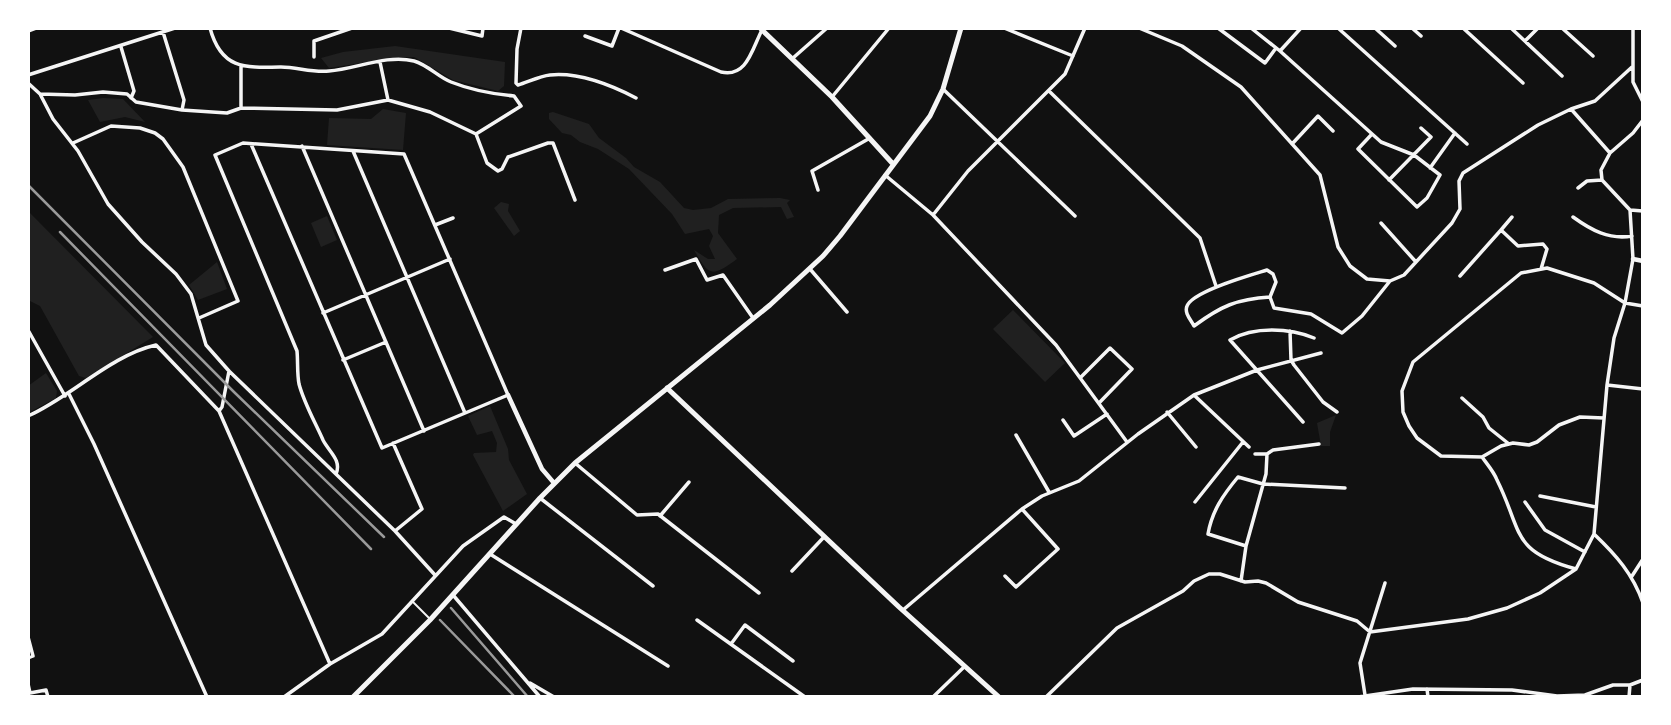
<svg xmlns="http://www.w3.org/2000/svg" width="1671" height="725" font-family="'Asap Condensed',sans-serif">
<style>
.green{fill:#202020}
.lines{fill:none;stroke-linecap:round;stroke-linejoin:round}
.service{stroke:#f5f5f5;stroke-width:2}
.minor{stroke:#f5f5f5;stroke-width:3.5}
.tertiary{stroke:#f5f5f5;stroke-width:4.5}
.primary{stroke:#f5f5f5;stroke-width:5}
.rail{stroke:#9a9a9a;stroke-width:2.5}
</style>
<rect width="100%" height="100%" fill="#111"/>
<path class="green" d="M 395,46 L 505,62 L 504,86 L 498,91 L 453,80 L 414,57 L 400,57 L 329,68 L 321,58 L 343,52 Z
M 103,98 L 123,99 L 145,122 L 125,117 L 100,122 L 88,100 Z
M 383,109 L 406,113 L 403,150 L 327,145 L 329,118 L 371,119 Z
M 553,112 L 589,124 L 599,138 L 626,158 L 634,167 L 660,182 L 684,208 L 693,210 L 711,208 L 728,199 L 780,198 L 790,200 L 787,203 L 794,217 L 787,219 L 781,207 L 733,208 L 719,215 L 718,233 L 737,259 C 711,278 709,276 694,250 L 708,259 L 715,259 L 709,246 L 713,236 L 709,229 L 685,234 L 672,214 L 629,169 L 598,149 L 580,142 L 571,135 L 562,133 L 549,119 L 549,113 Z
M 501,202 L 509,204 L 508,211 L 520,231 L 514,236 L 494,208 Z
M 28,211 L 153,337 L 86,378 L 79,376 L 40,306 L 28,300 Z
M 327,216 L 337,240 L 321,247 L 311,223 Z
M 217,262 L 227,289 L 198,300 L 189,285 Z
M 1013,310 L 1065,363 L 1045,382 L 993,329 Z
M 46,373 L 57,391 L 56,398 L 28,413 L 28,386 Z
M 490,406 L 508,449 L 509,460 L 527,494 L 503,511 L 473,455 L 474,453 L 496,452 L 497,443 L 492,431 L 477,435 L 468,416 Z
M 1336,415 L 1330,432 L 1330,446 L 1321,446 L 1317,423 Z"/>
<g class="lines">
<path class="service" d="M 413,602 L 429,618"/>
<path class="minor" d="M 449,28 L 482,36 L 483,28
M 521,28 L 517,49 L 516,83 L 518,85 C 528,82 540,76 550,75 C 579,72 611,85 636,98
M 621,28 L 721,72 C 747,78 752,49 762,30
M 1004,28 L 1073,56
M 1139,28 L 1182,46 L 1241,87 L 1320,175 L 1338,247 L 1350,266 L 1367,279 L 1390,281 L 1404,275 L 1452,223 L 1460,209 L 1459,181 L 1463,173 L 1538,125 L 1571,109 L 1595,101 L 1632,67
M 1218,28 L 1265,63 L 1276,48
M 1251,28 L 1280,51 L 1381,142 L 1414,155 L 1440,175 L 1427,198 L 1417,207 L 1358,149 L 1372,134
M 1338,28 L 1467,144
M 1375,28 L 1395,46
M 1412,28 L 1421,36
M 1463,28 L 1523,83
M 1511,28 L 1562,76
M 1562,28 L 1593,56
M 1633,28 L 1633,82 L 1643,102
M 28,31 L 36,28
M 163,32 L 184,100 L 182,110
M 585,36 L 612,46 L 619,28
M 1525,41 L 1538,28
M 121,47 L 134,91 L 131,98
M 1280,51 L 1301,28
M 314,57 L 314,41 L 352,28
M 793,58 L 827,28
M 380,62 L 388,100
M 28,75 L 175,28
M 28,83 L 40,94 L 53,119 L 78,151 L 108,204 L 142,242 L 176,274 L 191,294 L 206,345 L 229,371 L 395,531 L 435,575
M 943,89 L 1075,216
M 1049,91 L 1200,238 L 1216,286
M 40,94 L 75,95 L 103,92 L 127,94 L 136,102 L 182,110 L 227,113 L 241,108 L 337,110 L 388,100 L 430,112 L 476,134 L 521,106 L 514,96 C 493,94 471,90 451,82 C 438,77 428,65 414,61 C 387,54 356,69 329,71 C 313,73 297,67 281,67 C 244,68 221,69 210,28
M 832,97 L 889,28
M 241,108 L 241,65
M 1571,109 L 1610,153
M 476,134 L 487,163 L 498,171 L 502,169 L 508,157 L 548,143 L 553,143 L 575,200
M 73,143 L 111,126 L 140,128 L 155,133 L 163,139 L 183,167 L 238,301 L 199,318
M 251,144 L 382,448 L 508,395 L 404,154 L 243,143 L 215,155 L 297,351 C 298,362 297,373 299,384 C 304,403 315,422 323,440 C 329,452 342,460 336,474
M 1292,144 L 1318,116 L 1333,131
M 302,146 L 424,431
M 353,151 L 465,413
M 1430,168 L 1455,133
M 885,175 L 933,215 L 1056,345 L 1127,442
M 1389,180 L 1431,137 L 1421,128
M 1578,188 L 1587,181 L 1602,180
M 818,190 L 812,171 L 870,138
M 1630,210 L 1643,211
M 933,215 L 968,171 L 1065,74 L 1085,28
M 1573,217 C 1591,230 1609,240 1632,236
M 1381,223 L 1416,262
M 435,225 L 453,218
M 1501,230 L 1512,217
M 810,269 L 847,312
M 665,270 L 696,259 L 707,280 L 723,275 L 753,318
M 1267,270 L 1273,274 L 1276,282 L 1270,297 C 1237,299 1221,306 1194,326 C 1191,320 1184,313 1187,306 C 1193,291 1251,275 1267,270 Z
M 1460,276 L 1501,230 L 1518,246 L 1543,244 L 1547,249 L 1541,269
M 1270,297 L 1274,308 L 1311,314 L 1342,333 L 1362,316 L 1390,281
M 323,313 L 450,259
M 28,330 L 65,396
M 1290,331 L 1291,360 L 1294,365 L 1323,402 L 1337,412
M 343,360 L 386,342
M 1081,377 L 1110,348 L 1132,369 L 1100,402
M 1607,385 L 1643,389
M 69,394 L 94,444 L 207,697
M 1195,396 L 1249,447
M 1462,398 L 1483,417 L 1489,428 L 1509,444
M 219,411 L 222,407 L 229,371
M 1167,412 L 1196,447
M 28,416 C 71,397 111,355 156,345 L 219,411 L 330,664
M 1604,418 L 1580,417 L 1559,425 L 1537,442 L 1529,445 L 1513,443 L 1501,446 L 1482,457 L 1441,456 L 1417,438 L 1409,426 L 1403,412 L 1402,391 L 1413,362 L 1521,273 L 1547,268 L 1594,283 L 1625,303 L 1643,306
M 1063,420 L 1074,436 L 1107,414
M 1303,422 L 1230,340 C 1254,326 1290,328 1314,338
M 1016,435 L 1049,492
M 393,443 L 422,509 L 395,531
M 1255,454 L 1267,454
M 1482,457 C 1487,464 1494,472 1497,480 C 1523,532 1510,551 1576,569
M 575,463 L 637,515 L 658,514 L 759,593
M 1540,496 L 1596,507
M 540,498 L 653,586
M 1195,502 L 1243,442
M 1525,502 L 1545,530 L 1585,552
M 660,516 L 689,482
M 1594,534 C 1616,555 1633,574 1643,603
M 1246,546 L 1208,534 C 1212,511 1223,495 1238,477 L 1263,484 L 1345,488
M 490,554 L 668,666
M 792,571 L 824,537
M 1005,576 L 1016,587 L 1058,549 L 1022,509
M 1632,576 L 1643,559
M 1241,581 L 1246,546 L 1266,474 L 1267,454 L 1273,450 L 1319,444
M 453,595 L 540,697
M 903,610 L 1022,509 L 1042,496 L 1079,481 L 1138,434 L 1194,395 L 1257,370 L 1321,353
M 697,620 L 805,697
M 28,637 L 33,656 L 28,658
M 731,644 L 745,625 L 793,661
M 530,683 L 554,697
M 28,684 L 30,693 L 46,690 L 48,697
M 1427,689 L 1428,697
M 1365,695 L 1360,663 L 1385,583
M 284,697 L 330,664 L 382,634 L 463,546 L 504,517 L 516,524
M 933,697 L 964,667
M 1046,697 L 1117,628 L 1183,591 L 1194,581 L 1209,574 L 1220,574 L 1245,582 L 1258,581 L 1266,583 L 1298,602 L 1357,621 L 1370,632 L 1468,619 L 1507,608 L 1540,593 L 1576,569 L 1594,534 L 1607,385 L 1614,338 L 1625,303 L 1633,259 L 1630,210 L 1602,180 L 1601,170 L 1610,153 L 1633,133 L 1643,120
M 1358,697 L 1413,689 L 1512,690 L 1557,696 L 1585,695 L 1613,685 L 1630,685 L 1643,680
M 1629,697 L 1630,685"/>
<path class="tertiary" d="M 1633,259 L 1643,261
M 508,395 L 542,469 L 554,483"/>
<path class="primary" d="M 760,28 L 832,97 L 893,164
M 667,388 L 899,607 L 999,697
M 353,697 L 430,620 L 540,498 L 575,463 L 770,305 L 823,256 L 840,236 L 930,116 L 943,89 L 961,28"/>
<path class="rail" d="M 28,185 L 234,392 L 384,537
M 60,232 L 371,549
M 451,608 L 528,697
M 440,620 L 515,697"/>
</g>
<rect width="1671" height="725" fill="none" stroke="#ffffff" stroke-width="60"/>
</svg>
